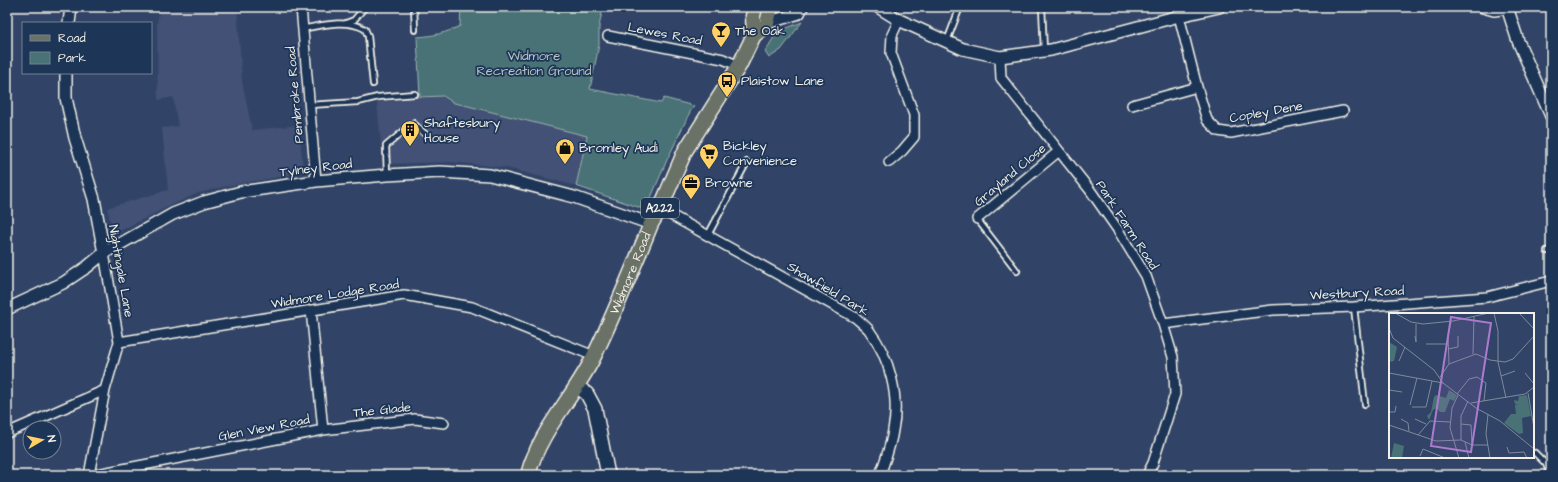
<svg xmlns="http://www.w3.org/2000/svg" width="1558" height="482" font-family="'Architects Daughter',sans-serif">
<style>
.built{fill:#435174}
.green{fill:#497277;stroke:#9eb2b0}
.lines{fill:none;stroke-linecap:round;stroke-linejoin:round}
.service-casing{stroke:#f4f1e8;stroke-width:8}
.minor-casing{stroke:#f4f1e8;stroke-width:12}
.tertiary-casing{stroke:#f4f1e8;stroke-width:14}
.secondary-casing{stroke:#f4f1e8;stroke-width:16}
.primary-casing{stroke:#f4f1e8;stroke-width:17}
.service{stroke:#1d3557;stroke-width:4.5}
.minor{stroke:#1d3557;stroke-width:9}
.tertiary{stroke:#1d3557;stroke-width:11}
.secondary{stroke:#1d3557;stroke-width:13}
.primary{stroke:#6a7166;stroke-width:14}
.labels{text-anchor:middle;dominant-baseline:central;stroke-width:3.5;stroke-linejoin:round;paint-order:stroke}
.shield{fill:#1d3557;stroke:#b4b9bc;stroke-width:1}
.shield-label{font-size:12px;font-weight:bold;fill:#f4f1e8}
.poi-label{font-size:13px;fill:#f4f1e8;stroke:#1d3557;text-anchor:start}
.street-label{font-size:13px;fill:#f4f1e8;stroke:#1d3557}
.park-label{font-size:13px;fill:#b8c5c0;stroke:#1d3557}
.inset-road{fill:none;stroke:#7f899b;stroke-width:1}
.view{fill:#ab7bcf;fill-opacity:0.15;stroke:#ab7bcf;stroke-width:2}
.inset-edge{fill:none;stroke:#f4f1e8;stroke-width:2}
</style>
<rect width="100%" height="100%" fill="#314467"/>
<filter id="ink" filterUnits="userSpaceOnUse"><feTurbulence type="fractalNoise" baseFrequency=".025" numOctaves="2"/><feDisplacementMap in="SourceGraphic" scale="8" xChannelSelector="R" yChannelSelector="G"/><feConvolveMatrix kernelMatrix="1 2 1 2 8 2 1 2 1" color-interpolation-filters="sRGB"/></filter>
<g filter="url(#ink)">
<path class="built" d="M 160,7 L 237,7 L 242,81 L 252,130 L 299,125 L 303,171 L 301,173 L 227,186 L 199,193 L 169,206 L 114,234 L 107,208 L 168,190 L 162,128 L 178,126 L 173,97 L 158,100 L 157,24 Z
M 440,96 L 454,103 L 464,105 L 588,136 L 576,186 L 507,168 L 482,165 L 450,162 L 383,164 L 377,102 Z"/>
<path class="green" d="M 461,7 L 603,7 L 599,27 L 599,45 L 590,89 L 661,103 L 664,98 L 694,106 L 690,112 L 667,160 L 647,207 L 641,208 L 576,186 L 587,136 L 464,105 L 454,103 L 443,96 L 420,97 L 417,37 C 433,36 446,33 460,26 Z
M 802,22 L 781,50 L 769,58 L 765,52 L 777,32 Z"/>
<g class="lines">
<g class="service-casing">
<path id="service" d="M 414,7 L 415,30
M 1042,7 L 1044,51
M 346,23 L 354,20 L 365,7
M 302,29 C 323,25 346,19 365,29 L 368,36 L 373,84
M 947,41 L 960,7
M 309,105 L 358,102 L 378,97 L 415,94
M 387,175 L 386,146 L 413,123 L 425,134
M 977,219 L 1017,271
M 708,235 L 747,162
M 1547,251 L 1551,251
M 1354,307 L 1365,404
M 1535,453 L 1546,464 L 1550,475"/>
</g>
<g class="minor-casing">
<path id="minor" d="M 301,7 L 316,181
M 1179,16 L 1197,87 L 1207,120 L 1218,131 L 1231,133 L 1343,111
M 608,36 L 723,59 L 739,66
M 1000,57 L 1001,78 L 1090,190 L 1118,230 L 1146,276 L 1163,324 L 1173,357 L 1175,394 L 1153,463 L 1147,475
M 1132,105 L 1197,87
M 889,162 L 902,151 L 914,137 L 914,115 L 891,53 L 892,35 L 899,20
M 660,209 L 856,318 C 860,322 866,326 869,330 C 890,358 900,397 893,430 C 891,446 885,460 880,475
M 977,219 L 1059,151
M 1163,324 L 1273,310 L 1354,307 L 1487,297 L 1551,281
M 119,342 L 404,295 L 472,307 L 594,356
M 323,430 L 415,419 L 444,423
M 7,433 L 105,390
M 89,475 L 105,390 L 119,342 L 104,253
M 92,475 L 323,430 L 311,310"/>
</g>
<g class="tertiary-casing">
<path id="tertiary" d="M 878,7 L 899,20 L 963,49 L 1000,57 L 1051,50 L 1179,16 L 1219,7
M 1483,7 L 1494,10 L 1507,8
M 1507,7 L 1518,41 L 1551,116
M 69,23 L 71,7
M 767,23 L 799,13 L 802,7
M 66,73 L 66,98 L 75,138 L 94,199 L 104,253
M 7,309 L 63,283 L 87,267 L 104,253 L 173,214 L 204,202 L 241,192 L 316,181 L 387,175 L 440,172 L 490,175 L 574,197 L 651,224"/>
</g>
<g class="secondary-casing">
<path id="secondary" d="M 577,386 L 587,394 L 595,409 L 608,475"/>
</g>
<g class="primary-casing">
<g id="primary">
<path d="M 754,35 L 753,16 L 755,7"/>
<path id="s1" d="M 528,475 C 539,431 575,396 594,356 C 615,313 633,268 651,224 L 660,209 L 685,151 L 739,66 L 754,35 L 765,27 L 767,23 L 771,7"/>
</g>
</g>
<use href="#service" class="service"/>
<use href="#minor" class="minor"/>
<use href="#tertiary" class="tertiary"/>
<use href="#secondary" class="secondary"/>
<use href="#primary" class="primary"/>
</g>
</g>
<defs>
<g id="bar-pin" transform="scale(1)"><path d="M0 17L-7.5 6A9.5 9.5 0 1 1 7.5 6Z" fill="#ffd166" stroke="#1d3557"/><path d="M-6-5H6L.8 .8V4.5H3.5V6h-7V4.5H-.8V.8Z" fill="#111"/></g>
<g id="bus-pin" transform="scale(1)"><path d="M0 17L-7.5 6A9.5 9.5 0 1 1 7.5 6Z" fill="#ffd166" stroke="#1d3557"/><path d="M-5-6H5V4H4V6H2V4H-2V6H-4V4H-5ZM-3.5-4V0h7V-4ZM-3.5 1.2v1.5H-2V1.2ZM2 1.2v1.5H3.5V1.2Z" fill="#111"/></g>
<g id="building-pin" transform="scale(1)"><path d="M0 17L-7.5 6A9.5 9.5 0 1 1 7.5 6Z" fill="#ffd166" stroke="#1d3557"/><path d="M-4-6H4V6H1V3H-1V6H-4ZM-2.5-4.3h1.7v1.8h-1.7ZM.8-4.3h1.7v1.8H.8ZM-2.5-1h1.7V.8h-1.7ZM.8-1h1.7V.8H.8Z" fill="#111"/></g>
<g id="shop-pin" transform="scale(1)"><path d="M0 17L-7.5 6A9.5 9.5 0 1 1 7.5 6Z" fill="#ffd166" stroke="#1d3557"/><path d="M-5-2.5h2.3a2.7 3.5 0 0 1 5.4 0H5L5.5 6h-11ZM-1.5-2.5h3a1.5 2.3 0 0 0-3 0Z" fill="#111"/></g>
<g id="supermarket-pin" transform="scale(1)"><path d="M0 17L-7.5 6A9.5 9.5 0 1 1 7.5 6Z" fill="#ffd166" stroke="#1d3557"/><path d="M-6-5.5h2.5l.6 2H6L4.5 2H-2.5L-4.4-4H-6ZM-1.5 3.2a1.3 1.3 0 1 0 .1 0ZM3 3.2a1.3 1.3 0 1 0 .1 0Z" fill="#111"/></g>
<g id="office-pin" transform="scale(1)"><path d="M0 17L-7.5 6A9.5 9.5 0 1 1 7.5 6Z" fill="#ffd166" stroke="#1d3557"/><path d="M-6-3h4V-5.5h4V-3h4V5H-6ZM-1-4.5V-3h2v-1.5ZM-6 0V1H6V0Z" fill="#111"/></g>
</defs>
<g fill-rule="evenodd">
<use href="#bar-pin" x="721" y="31"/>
<use href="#bus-pin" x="727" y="81"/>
<use href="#building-pin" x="410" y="130"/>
<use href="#shop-pin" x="565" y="148"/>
<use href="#supermarket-pin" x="709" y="153"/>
<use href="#office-pin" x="691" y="183"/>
</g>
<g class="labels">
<rect class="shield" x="641" y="198" width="38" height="20" rx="3"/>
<g class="shield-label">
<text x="660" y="208">A222</text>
</g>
<g class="poi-label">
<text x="735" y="31">The Oak</text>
<text x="741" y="81">Plaistow Lane</text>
<text x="424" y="123">Shaftesbury<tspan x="424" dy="15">House</tspan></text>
<text x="723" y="146">Bickley<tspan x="723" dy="15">Convenience</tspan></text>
<text x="579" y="148">Bromley Audi</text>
<text x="705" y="183">Browne</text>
</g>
<g class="street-label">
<text transform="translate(665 34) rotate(11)">Lewes Road</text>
<text transform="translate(295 95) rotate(-95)">Pembroke Road</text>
<text transform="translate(1266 112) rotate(-10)">Copley Dene</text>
<text transform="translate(316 168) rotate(-7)">Tylney Road</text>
<text transform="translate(1010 175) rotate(-40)">Grayland Close</text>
<text transform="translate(1127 225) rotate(57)">Park Farm Road</text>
<text transform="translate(121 271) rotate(80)">Nightingale Lane</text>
<text stroke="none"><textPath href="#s1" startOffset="227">Widmore Road</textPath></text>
<text transform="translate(828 289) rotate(31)">Shawfield Park</text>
<text transform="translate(1357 293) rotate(-3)">Westbury Road</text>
<text transform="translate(335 294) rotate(-9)">Widmore Lodge Road</text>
<text transform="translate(382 410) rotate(-6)">The Glade</text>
<text transform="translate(264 428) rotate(-11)">Glen View Road</text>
</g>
<g class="park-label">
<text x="534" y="56">Widmore<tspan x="534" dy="15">Recreation Ground</tspan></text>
</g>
</g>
<g transform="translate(1389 313)">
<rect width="145" height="145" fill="#314467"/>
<path d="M 0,29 L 8,34 L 5,48 L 0,49 ZM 60,77 L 68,82 L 65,88 L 61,86 L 56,99 L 51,99 L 48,95 L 44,97 L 40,107 L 38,103 L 42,99 L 45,84 L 47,82 L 57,85 ZM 138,82 L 142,103 L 133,105 L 134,120 L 130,121 L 115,110 L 122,101 L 127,101 L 126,92 L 129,91 L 126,91 L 125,87 L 129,88 L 130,83 ZM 5,130 L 15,133 L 13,145 L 2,145 Z" fill="#497277"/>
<path class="inset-road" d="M 6,0 L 22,9 L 34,11 L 64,8 L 100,0M 105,0 L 109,18 L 109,49 L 117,85M 130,0 L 145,16M 0,15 L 4,25 L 45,57 L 54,70M 26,23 L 27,29 L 27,11M 37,31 L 59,31M 59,36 L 69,34 L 69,23M 84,41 L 85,4M 10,48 L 16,34M 60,51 L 87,41 L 101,47 L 116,49 L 124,46 L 145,23M 0,60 L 54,70 L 87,95 L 111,108 L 145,136M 136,60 L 145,71M 112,63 L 126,58M 51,64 L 60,51 L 59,22 L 62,9M 0,77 L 13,79M 139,80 L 145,115M 68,81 L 80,66 L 88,64 L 97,70 L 95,88M 69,82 L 63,95 L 61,115 L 70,145M 82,90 L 136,81 L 145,74M 21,92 L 28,65M 23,94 L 37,94 L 43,68M 0,99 L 6,99 L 7,93M 99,101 L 97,121 L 101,145M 12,106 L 19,110 L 20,118M 26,106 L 37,111M 72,111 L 82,112 L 83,132M 0,112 L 47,128 L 72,127 L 83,132 L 99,132M 29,122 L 41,108 L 61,109M 72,127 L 72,103 L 79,88M 76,129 L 80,145M 118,134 L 120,140 L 135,139 L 138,145M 31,143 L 34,136 L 56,145"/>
<path class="view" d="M 62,4 L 102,10 L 82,139 L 42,133 Z"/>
<rect width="145" height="145" class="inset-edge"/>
</g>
<rect width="1558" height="482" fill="none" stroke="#1d3557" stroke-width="24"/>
<rect x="12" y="12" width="1534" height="458" fill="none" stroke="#f4f1e8" stroke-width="1.5" filter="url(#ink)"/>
<rect x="22" y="22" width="130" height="52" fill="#1d3557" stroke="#738091"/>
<rect x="30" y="35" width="20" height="6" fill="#6a7166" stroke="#738091"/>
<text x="58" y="42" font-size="12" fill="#f4f1e8">Road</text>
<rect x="30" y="52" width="20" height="12" fill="#497277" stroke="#738091"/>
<text x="58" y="62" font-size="12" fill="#f4f1e8">Park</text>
<g transform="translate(42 440) rotate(81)"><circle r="19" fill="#1d3557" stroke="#738091"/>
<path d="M0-3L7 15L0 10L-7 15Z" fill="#ffd166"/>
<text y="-6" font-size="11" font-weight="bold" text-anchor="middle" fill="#f4f1e8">N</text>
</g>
</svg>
